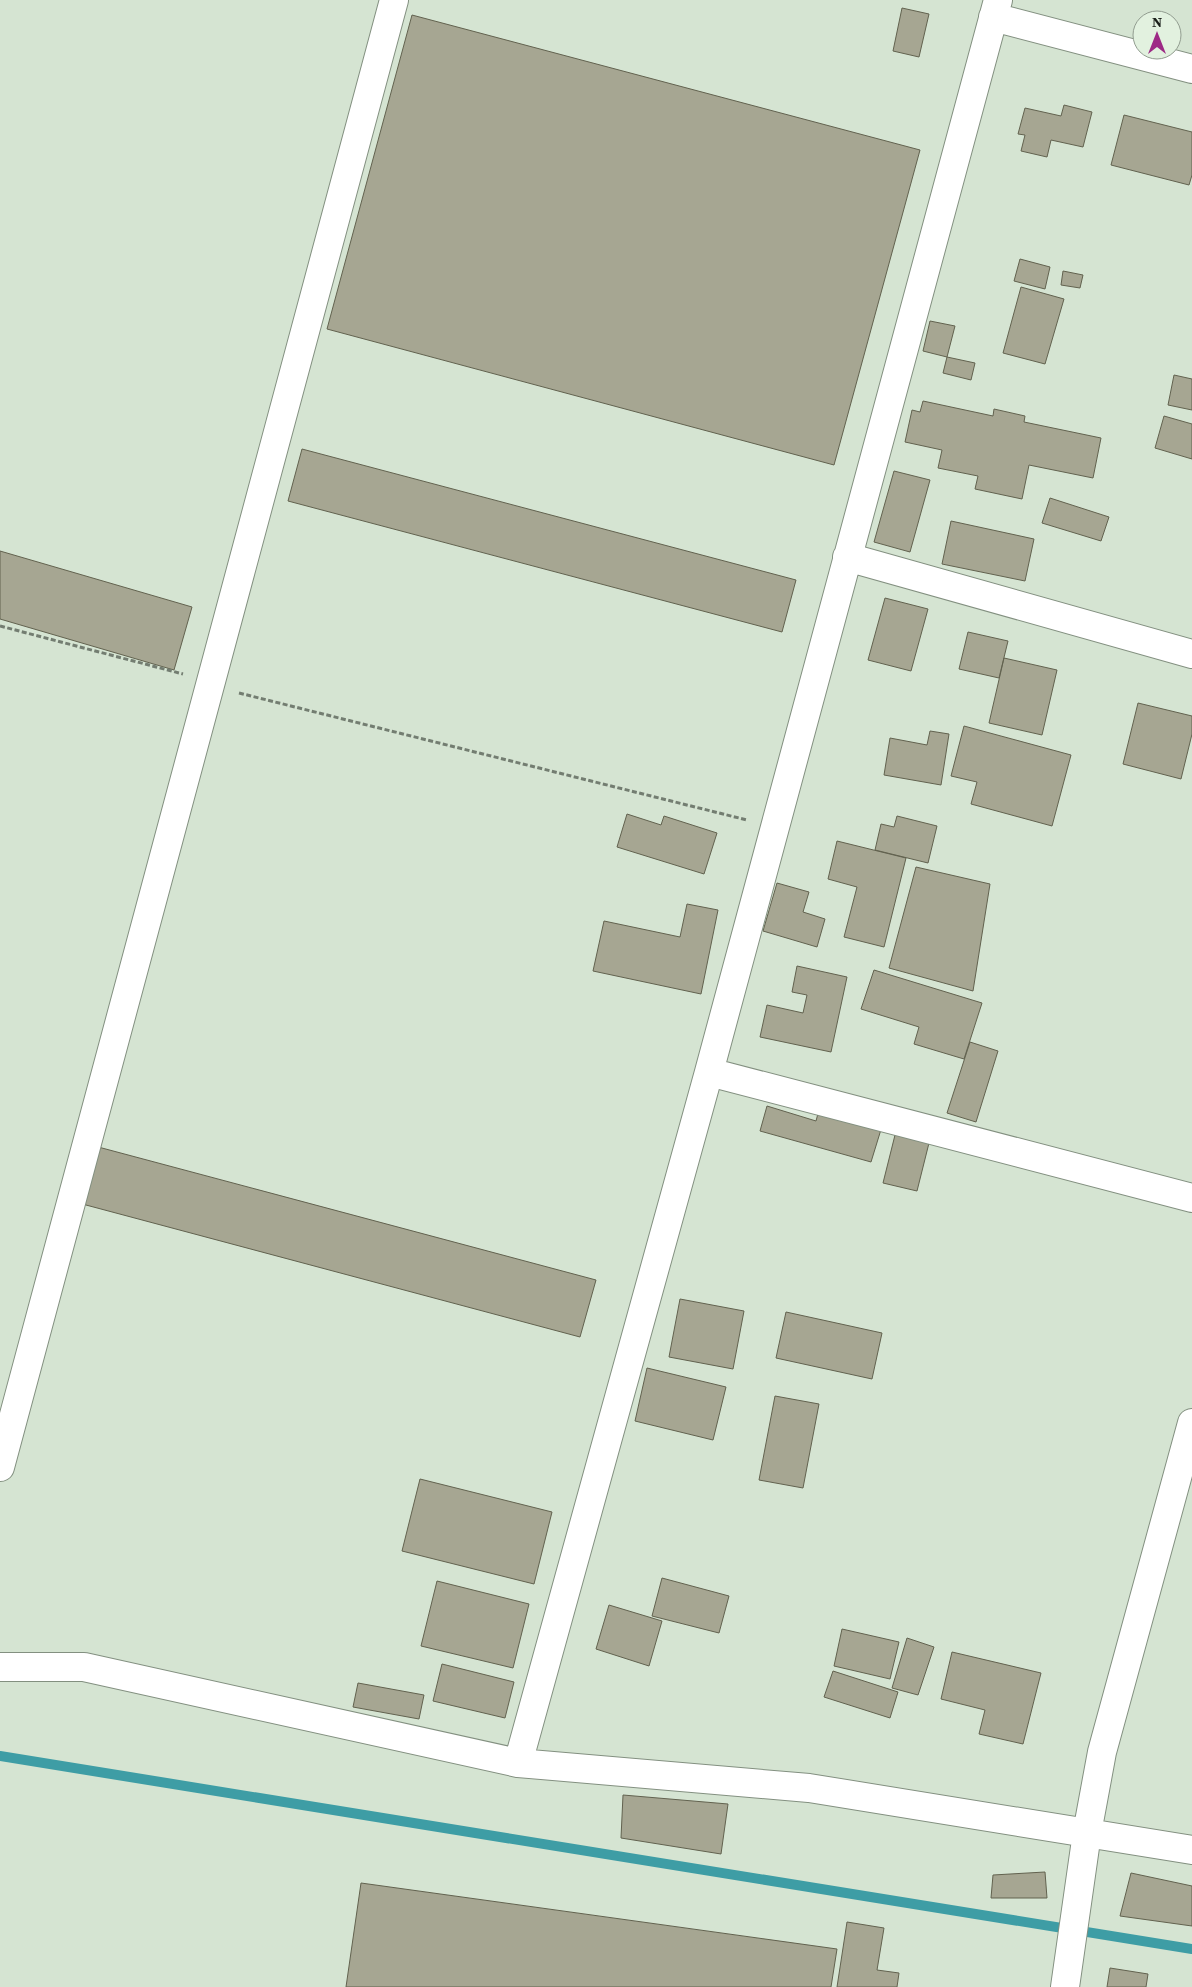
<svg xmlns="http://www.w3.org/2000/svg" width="1192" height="1987" font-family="'Source Serif 4',serif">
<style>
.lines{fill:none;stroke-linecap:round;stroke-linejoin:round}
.stream{stroke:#3e9da5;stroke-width:10}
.building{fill:#a6a692;stroke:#62624f}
.street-casing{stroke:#839080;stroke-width:30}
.path{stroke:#737d71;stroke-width:3;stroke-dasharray:5 2.5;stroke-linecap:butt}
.street{stroke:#fff;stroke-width:28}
</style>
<rect width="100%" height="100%" fill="#d5e4d2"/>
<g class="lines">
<path class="stream" d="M 0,1756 L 1192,1949"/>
</g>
<path class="building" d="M 902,8 L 929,14 L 919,57 L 893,51 Z
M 412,15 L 920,150 L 834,465 L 327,329 Z
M 1064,105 L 1092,112 L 1083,147 L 1051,140 L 1047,157 L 1021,151 L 1025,135 L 1018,134 L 1025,108 L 1061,116 Z
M 1124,115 L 1192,132 L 1192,175 L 1189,185 L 1111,165 Z
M 1020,259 L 1050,267 L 1045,289 L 1014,281 Z
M 1063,271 L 1083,275 L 1080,288 L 1061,285 Z
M 1021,287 L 1064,299 L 1045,364 L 1003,353 Z
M 930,321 L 955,326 L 947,357 L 923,351 Z
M 947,357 L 975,363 L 971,380 L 943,373 Z
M 1174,375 L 1192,379 L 1192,410 L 1168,405 Z
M 923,401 L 993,416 L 994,409 L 1025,416 L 1024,422 L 1101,438 L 1093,478 L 1029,465 L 1022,499 L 975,489 L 978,476 L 938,468 L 942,450 L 905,442 L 912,410 L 920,412 Z
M 1164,416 L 1192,424 L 1192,459 L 1155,448 Z
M 302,449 L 796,580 L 782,632 L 288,501 Z
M 894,471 L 930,480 L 910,552 L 874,542 Z
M 1050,498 L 1109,517 L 1101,541 L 1042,523 Z
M 951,521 L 1034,539 L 1025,581 L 942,564 Z
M 0,551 L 192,607 L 174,670 L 0,619 Z
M 885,598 L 928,609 L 911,671 L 868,660 Z
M 968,632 L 1008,641 L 999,678 L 959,669 Z
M 1004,658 L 1057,670 L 1042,735 L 989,723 Z
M 1138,703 L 1192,716 L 1192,734 L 1181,779 L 1123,764 Z
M 964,726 L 1071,755 L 1052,826 L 971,804 L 977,782 L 951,776 Z
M 930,731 L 949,734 L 941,785 L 884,775 L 890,738 L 927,745 Z
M 627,814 L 661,825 L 664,816 L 717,833 L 704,874 L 617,847 Z
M 897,816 L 937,826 L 928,863 L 875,850 L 881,824 L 894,827 Z
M 837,841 L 906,858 L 884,947 L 844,937 L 857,887 L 828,879 Z
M 916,867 L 990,884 L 973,991 L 889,968 Z
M 777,883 L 809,892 L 803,912 L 825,919 L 817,947 L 763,931 Z
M 687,904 L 718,910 L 701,994 L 593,971 L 604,921 L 680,937 Z
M 797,966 L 847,977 L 831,1052 L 760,1037 L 767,1005 L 803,1013 L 807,995 L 792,992 Z
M 874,970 L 982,1003 L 964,1059 L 914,1044 L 919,1027 L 861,1009 Z
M 970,1042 L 998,1051 L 976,1122 L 947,1113 Z
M 767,1106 L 816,1121 L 820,1106 L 883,1123 L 871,1162 L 760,1131 Z
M 897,1127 L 931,1135 L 917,1191 L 883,1183 Z
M 87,1144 L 596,1280 L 580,1337 L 71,1201 Z
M 680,1299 L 744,1311 L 733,1369 L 669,1357 Z
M 786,1312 L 882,1333 L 872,1379 L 776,1358 Z
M 647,1368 L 726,1387 L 713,1440 L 635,1421 Z
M 775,1396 L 819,1404 L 803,1488 L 759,1480 Z
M 420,1479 L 552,1512 L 534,1584 L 402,1551 Z
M 662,1578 L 729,1596 L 719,1633 L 652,1616 Z
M 437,1581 L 529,1604 L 513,1668 L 421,1646 Z
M 609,1605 L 662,1621 L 649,1666 L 596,1649 Z
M 842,1629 L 899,1642 L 890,1679 L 834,1666 Z
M 907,1638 L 934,1647 L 918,1695 L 892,1688 Z
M 952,1652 L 1041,1673 L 1023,1744 L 979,1734 L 985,1710 L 941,1699 Z
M 442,1664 L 514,1682 L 505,1718 L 433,1701 Z
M 833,1671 L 898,1692 L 890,1718 L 824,1697 Z
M 358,1683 L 424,1695 L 419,1719 L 353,1707 Z
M 623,1795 L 728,1804 L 721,1854 L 621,1838 Z
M 1045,1872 L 1047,1898 L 991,1898 L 993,1875 Z
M 1131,1873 L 1192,1886 L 1192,1926 L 1120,1916 Z
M 361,1883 L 837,1949 L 831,1987 L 346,1987 Z
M 847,1922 L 884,1928 L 877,1970 L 899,1973 L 897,1987 L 837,1987 Z
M 1110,1968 L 1148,1974 L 1146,1987 L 1107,1987 Z"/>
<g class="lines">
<g class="street-casing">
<path id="street" d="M 993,17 L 1192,69
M 847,557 L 1192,654
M 709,1072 L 1192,1198
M 0,1467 L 394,0
M 0,1667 L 84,1667 L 518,1763 L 809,1788 L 1192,1850
M 518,1763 L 709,1072 L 998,0
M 1065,1987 L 1087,1833 L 1102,1752 L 1192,1423"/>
</g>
<path class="path" d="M 0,626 L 183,674
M 239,693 L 747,820"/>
<use href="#street" class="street"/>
</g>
<g transform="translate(1157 35)"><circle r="24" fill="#e2f1df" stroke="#929d90"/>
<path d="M0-4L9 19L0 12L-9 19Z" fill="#9d2985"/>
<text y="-8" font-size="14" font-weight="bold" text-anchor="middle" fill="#1b201a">N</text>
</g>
</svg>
